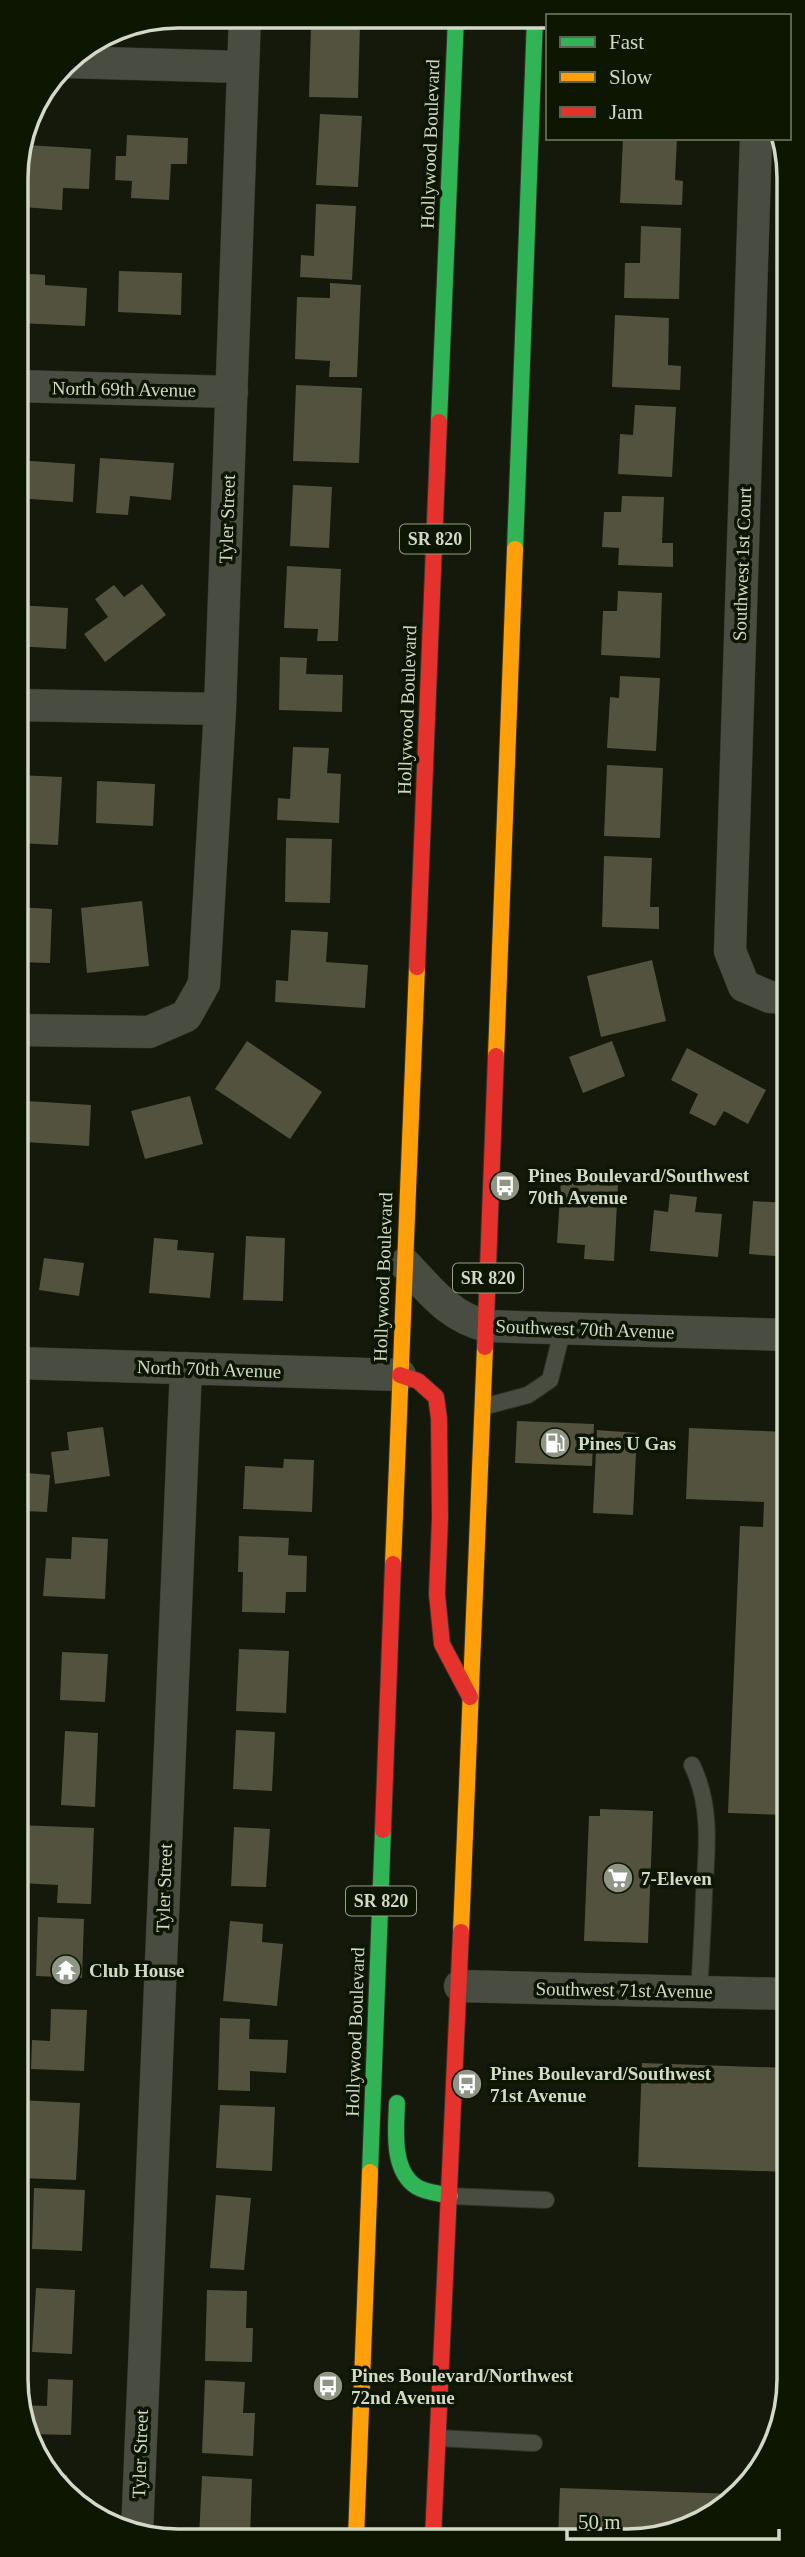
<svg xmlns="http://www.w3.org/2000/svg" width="805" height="2557" font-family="Georgia,serif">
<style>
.building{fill:#52523e}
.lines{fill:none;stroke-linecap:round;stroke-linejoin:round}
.lane-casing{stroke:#2f332a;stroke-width:18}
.street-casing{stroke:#2f332a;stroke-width:33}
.fast-casing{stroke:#2f332a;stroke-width:18}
.slow-casing{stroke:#2f332a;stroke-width:18}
.jam-casing{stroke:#2f332a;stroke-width:18}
.lane{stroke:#484c41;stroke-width:16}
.street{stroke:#484c41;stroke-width:32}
.fast{stroke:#30b455;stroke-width:16}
.slow{stroke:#ff9f0a;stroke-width:16}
.jam{stroke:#e5322d;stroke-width:16}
.labels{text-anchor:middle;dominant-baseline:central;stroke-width:7;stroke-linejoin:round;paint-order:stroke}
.shield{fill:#0d1600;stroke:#979e8c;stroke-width:2}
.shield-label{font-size:18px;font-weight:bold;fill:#d2d9c8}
.street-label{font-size:19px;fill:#d2d9c8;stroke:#0d1600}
.poi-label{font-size:19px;font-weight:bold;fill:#d2d9c8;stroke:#0d1600;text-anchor:start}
.rim{fill:none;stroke:#d2d9c8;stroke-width:3.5}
</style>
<rect width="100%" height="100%" fill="#14190b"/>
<path class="building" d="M 311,24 L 360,25 L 358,98 L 309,97 Z
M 320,114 L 362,116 L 358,187 L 316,185 Z
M 127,135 L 188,138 L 187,164 L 171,164 L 169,200 L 131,198 L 132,181 L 115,180 L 116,156 L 126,156 Z
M 623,138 L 677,138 L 675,180 L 683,181 L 682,205 L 620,203 Z
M 27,145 L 91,149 L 89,189 L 63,188 L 62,210 L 23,207 Z
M 316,204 L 356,206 L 352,280 L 300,277 L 301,255 L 314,256 Z
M 641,226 L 681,228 L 679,299 L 624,298 L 625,263 L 640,263 Z
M 119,271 L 182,273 L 181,315 L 118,312 Z
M 16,273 L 45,275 L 45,285 L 87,288 L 85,326 L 16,323 Z
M 330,283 L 361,285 L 357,377 L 329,377 L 330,361 L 295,359 L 297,297 L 330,298 Z
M 615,315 L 669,318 L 668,365 L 681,366 L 680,390 L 612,387 Z
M 296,385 L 362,388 L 359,463 L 293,461 Z
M 635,405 L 676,407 L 672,477 L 618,474 L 620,434 L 633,435 Z
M 100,458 L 174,463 L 171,500 L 130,496 L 128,515 L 96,513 Z
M 16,460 L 75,464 L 73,502 L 17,498 Z
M 293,485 L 332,487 L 329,548 L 290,546 Z
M 622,496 L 664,497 L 662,543 L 673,543 L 673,567 L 618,565 L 619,548 L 602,547 L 604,512 L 621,512 Z
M 287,566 L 341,569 L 338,641 L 317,641 L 318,629 L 284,628 Z
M 142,584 L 166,615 L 105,662 L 84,634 L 108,617 L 95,599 L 114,585 L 124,597 Z
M 618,591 L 662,593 L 660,658 L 601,655 L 603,611 L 617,611 Z
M 17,605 L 68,608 L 66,649 L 17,646 Z
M 280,657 L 307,658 L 306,674 L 343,675 L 342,712 L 279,710 Z
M 620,676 L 660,678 L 656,751 L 607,748 L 610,697 L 619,698 Z
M 293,747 L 329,748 L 327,773 L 341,774 L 339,823 L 277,820 L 278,798 L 290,799 Z
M 607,765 L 663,768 L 660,838 L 604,836 Z
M 17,775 L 62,777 L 58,845 L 17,843 Z
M 97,781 L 155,784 L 153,826 L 96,823 Z
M 286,838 L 332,839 L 330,903 L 285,902 Z
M 604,856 L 652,858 L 650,907 L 659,907 L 659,929 L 602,927 Z
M 142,901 L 149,966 L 87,973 L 81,908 Z
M 17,907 L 52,909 L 50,963 L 17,962 Z
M 291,930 L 328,932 L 326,962 L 368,965 L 365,1008 L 275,1002 L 276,980 L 288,981 Z
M 652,960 L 666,1021 L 601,1037 L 587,976 Z
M 247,1041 L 322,1092 L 290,1139 L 215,1089 Z
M 612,1041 L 625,1076 L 583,1093 L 569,1057 Z
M 687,1048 L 766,1090 L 748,1124 L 724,1111 L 715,1126 L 689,1113 L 698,1094 L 671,1080 Z
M 783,1072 L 787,1072 L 787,1127 L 781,1127 Z
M 190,1096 L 203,1144 L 145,1159 L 131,1111 Z
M 27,1101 L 91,1105 L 89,1146 L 25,1142 Z
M 561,1180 L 618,1184 L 614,1261 L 584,1259 L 585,1245 L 557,1243 Z
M 670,1194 L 697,1197 L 695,1212 L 722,1214 L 718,1257 L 650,1251 L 654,1210 L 668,1212 Z
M 753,1201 L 787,1203 L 788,1257 L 749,1254 Z
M 246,1236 L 285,1238 L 283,1301 L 243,1300 Z
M 154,1238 L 178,1240 L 177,1250 L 214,1253 L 210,1298 L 149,1293 Z
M 44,1258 L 84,1263 L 79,1296 L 39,1290 Z
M 517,1421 L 594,1424 L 592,1466 L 515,1463 Z
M 103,1427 L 110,1476 L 55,1484 L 51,1452 L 69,1450 L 67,1432 Z
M 689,1428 L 788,1432 L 788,1815 L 728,1813 L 740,1526 L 763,1527 L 764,1502 L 686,1499 Z
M 597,1430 L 637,1433 L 633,1515 L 593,1513 Z
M 284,1459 L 314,1460 L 312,1512 L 243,1509 L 245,1466 L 283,1468 Z
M 27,1473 L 50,1475 L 47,1512 L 25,1511 Z
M 239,1536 L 289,1538 L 288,1555 L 307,1556 L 306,1592 L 286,1592 L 285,1613 L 242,1612 L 243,1572 L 238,1572 Z
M 72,1537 L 108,1539 L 105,1599 L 43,1596 L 46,1558 L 71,1559 Z
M 239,1649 L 289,1651 L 286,1713 L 236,1711 Z
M 62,1652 L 108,1654 L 105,1702 L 60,1700 Z
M 236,1730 L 275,1732 L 272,1791 L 233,1789 Z
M 65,1731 L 98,1733 L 95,1807 L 61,1805 Z
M 600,1809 L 653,1811 L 648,1943 L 584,1941 L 589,1816 L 600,1816 Z
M 18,1825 L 94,1828 L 91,1904 L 57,1903 L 58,1885 L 20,1883 L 21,1859 L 18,1859 Z
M 234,1827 L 270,1829 L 266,1887 L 231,1886 Z
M 38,1917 L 84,1919 L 82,1978 L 36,1976 Z
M 230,1921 L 263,1924 L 262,1942 L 283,1944 L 277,2006 L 223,2001 Z
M 51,2009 L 87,2010 L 84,2071 L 31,2069 L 32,2040 L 50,2041 Z
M 220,2018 L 250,2019 L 249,2039 L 288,2040 L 286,2073 L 250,2071 L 250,2091 L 218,2090 Z
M 642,2063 L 789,2068 L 789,2172 L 638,2167 Z
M 18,2100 L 80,2103 L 76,2180 L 19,2178 Z
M 220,2105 L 275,2107 L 272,2171 L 216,2168 Z
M 34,2188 L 85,2190 L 82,2251 L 32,2249 Z
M 216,2195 L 251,2198 L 244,2270 L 210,2268 Z
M 36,2288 L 75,2290 L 72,2354 L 32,2352 Z
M 207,2290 L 247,2291 L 246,2328 L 253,2328 L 252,2362 L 205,2361 Z
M 48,2379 L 73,2380 L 71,2435 L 31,2434 L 19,2410 L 19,2405 L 47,2406 Z
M 205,2380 L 245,2382 L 243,2413 L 255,2413 L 253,2456 L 202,2453 Z
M 52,2474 L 67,2475 L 66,2495 L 63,2493 Z
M 202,2476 L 252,2479 L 250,2538 L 199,2538 Z
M 560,2488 L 735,2494 L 658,2538 L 558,2538 Z"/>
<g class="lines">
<g class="lane-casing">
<path id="lane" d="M 483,1407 L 528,1395 L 550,1380 L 563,1328
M 692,1765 C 712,1806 707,1849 704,1894 C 703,1926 701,1959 699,1992
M 450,2196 L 546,2200
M 438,2438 L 534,2443"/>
</g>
<g class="street-casing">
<path id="street" d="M 66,62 L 243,67
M 756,138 L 730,951 L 744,986 L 770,997 L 787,998
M 16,386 L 232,392
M 17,705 L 220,709
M 17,1030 L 149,1032 L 186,1016 L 204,984 L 220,709 L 245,16
M 405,1264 C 431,1291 448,1316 486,1326 L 788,1335
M 18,1363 L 400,1375
M 460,1986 L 788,1994
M 137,2533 L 186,1368"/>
</g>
<g class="fast-casing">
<path id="fast" d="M 439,422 L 456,18
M 515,549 L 535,18
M 397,2103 C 396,2129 391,2171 417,2187 C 427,2193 440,2193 450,2196
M 370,2172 L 383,1830"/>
</g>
<g class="slow-casing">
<path id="slow" d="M 496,1056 L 515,549
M 393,1564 L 417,967
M 461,1932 L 485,1347
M 356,2538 L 370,2172"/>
</g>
<g class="jam-casing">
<path id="jam" d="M 417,967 L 439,422
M 485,1347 L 496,1056
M 400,1375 L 418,1381 L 436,1397 L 439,1418 L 440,1518 L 437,1594 L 442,1644 L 470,1697
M 383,1830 L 393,1564
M 433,2538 L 461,1932"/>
</g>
<use href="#lane" class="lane"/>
<use href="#street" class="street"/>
<use href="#fast" class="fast"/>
<use href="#slow" class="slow"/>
<use href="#jam" class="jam"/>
</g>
<defs>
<g id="bus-disc" transform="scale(1.575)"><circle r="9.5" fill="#909686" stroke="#0d1600"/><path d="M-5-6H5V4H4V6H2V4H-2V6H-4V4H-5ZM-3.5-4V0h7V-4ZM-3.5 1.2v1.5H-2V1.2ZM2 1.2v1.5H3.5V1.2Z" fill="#fff"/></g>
<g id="fuel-disc" transform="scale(1.575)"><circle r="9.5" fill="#909686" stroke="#0d1600"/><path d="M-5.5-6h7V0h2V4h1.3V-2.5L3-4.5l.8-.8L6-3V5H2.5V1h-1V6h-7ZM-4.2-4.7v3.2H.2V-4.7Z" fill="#fff"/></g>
<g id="supermarket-disc" transform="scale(1.575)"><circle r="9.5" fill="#909686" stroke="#0d1600"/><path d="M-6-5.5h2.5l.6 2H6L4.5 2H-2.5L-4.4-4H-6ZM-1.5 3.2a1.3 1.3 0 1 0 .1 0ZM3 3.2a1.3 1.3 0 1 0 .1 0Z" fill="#fff"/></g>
<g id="temple-disc" transform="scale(1.575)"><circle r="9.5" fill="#909686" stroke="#0d1600"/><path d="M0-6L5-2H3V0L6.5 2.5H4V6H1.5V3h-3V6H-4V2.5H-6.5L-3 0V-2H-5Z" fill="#fff"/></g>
</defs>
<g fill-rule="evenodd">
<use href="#bus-disc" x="505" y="1186"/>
<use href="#fuel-disc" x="555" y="1443"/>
<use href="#supermarket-disc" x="618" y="1878"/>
<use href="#temple-disc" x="66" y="1970"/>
<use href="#bus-disc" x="467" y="2084"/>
<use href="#bus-disc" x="328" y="2386"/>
</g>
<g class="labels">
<g class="shield">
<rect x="400" y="524.5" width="70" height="29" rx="5"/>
<rect x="453" y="1263.5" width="70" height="29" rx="5"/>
<rect x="346" y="1886.5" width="70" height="29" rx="5"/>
</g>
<g class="shield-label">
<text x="435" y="539">SR 820</text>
<text x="488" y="1278">SR 820</text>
<text x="381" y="1901">SR 820</text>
</g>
<g class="street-label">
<text transform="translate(430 144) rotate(-88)">Hollywood Boulevard</text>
<text transform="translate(124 389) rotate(1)">North 69th Avenue</text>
<text transform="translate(227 519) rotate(-88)">Tyler Street</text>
<text transform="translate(742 564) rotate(-88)">Southwest 1st Court</text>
<text transform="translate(407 710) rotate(-88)">Hollywood Boulevard</text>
<text transform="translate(383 1277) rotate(-88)">Hollywood Boulevard</text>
<text transform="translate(585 1329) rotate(2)">Southwest 70th Avenue</text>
<text transform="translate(209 1369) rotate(2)">North 70th Avenue</text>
<text transform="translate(164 1888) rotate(-88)">Tyler Street</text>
<text transform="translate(624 1990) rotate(1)">Southwest 71st Avenue</text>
<text transform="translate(355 2032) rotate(-88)">Hollywood Boulevard</text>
<text transform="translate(140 2454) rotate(-88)">Tyler Street</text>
</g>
<g class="poi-label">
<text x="528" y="1175">Pines Boulevard/Southwest<tspan x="528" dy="22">70th Avenue</tspan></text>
<text x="578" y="1443">Pines U Gas</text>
<text x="641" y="1878">7-Eleven</text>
<text x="89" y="1970">Club House</text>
<text x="490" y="2073">Pines Boulevard/Southwest<tspan x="490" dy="22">71st Avenue</tspan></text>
<text x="351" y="2375">Pines Boulevard/Northwest<tspan x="351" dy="22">72nd Avenue</tspan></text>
</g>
</g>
<path d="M0 0H805V2557H0ZM178 28H627A150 150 0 0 1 777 178V2379A150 150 0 0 1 627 2529H178A150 150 0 0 1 28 2379V178A150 150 0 0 1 178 28Z" fill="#0d1600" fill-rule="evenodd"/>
<path class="rim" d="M178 28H627A150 150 0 0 1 777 178V2379A150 150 0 0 1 627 2529H178A150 150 0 0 1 28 2379V178A150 150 0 0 1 178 28Z"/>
<rect x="546" y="14" width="245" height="126" fill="#0d1600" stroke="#5c6450" stroke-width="2"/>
<rect x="560" y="37" width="35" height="10" fill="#30b455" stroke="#5c6450" stroke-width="2"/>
<text x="609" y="49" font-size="21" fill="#d2d9c8">Fast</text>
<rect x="560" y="72" width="35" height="10" fill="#ff9f0a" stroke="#5c6450" stroke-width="2"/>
<text x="609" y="84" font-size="21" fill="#d2d9c8">Slow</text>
<rect x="560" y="107" width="35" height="10" fill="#e5322d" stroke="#5c6450" stroke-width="2"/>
<text x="609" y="119" font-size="21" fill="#d2d9c8">Jam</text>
<path d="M567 2529v10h212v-10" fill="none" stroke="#d2d9c8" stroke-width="3.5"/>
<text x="578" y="2529" font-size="21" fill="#d2d9c8" stroke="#0d1600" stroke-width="5" paint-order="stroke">50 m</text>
</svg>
